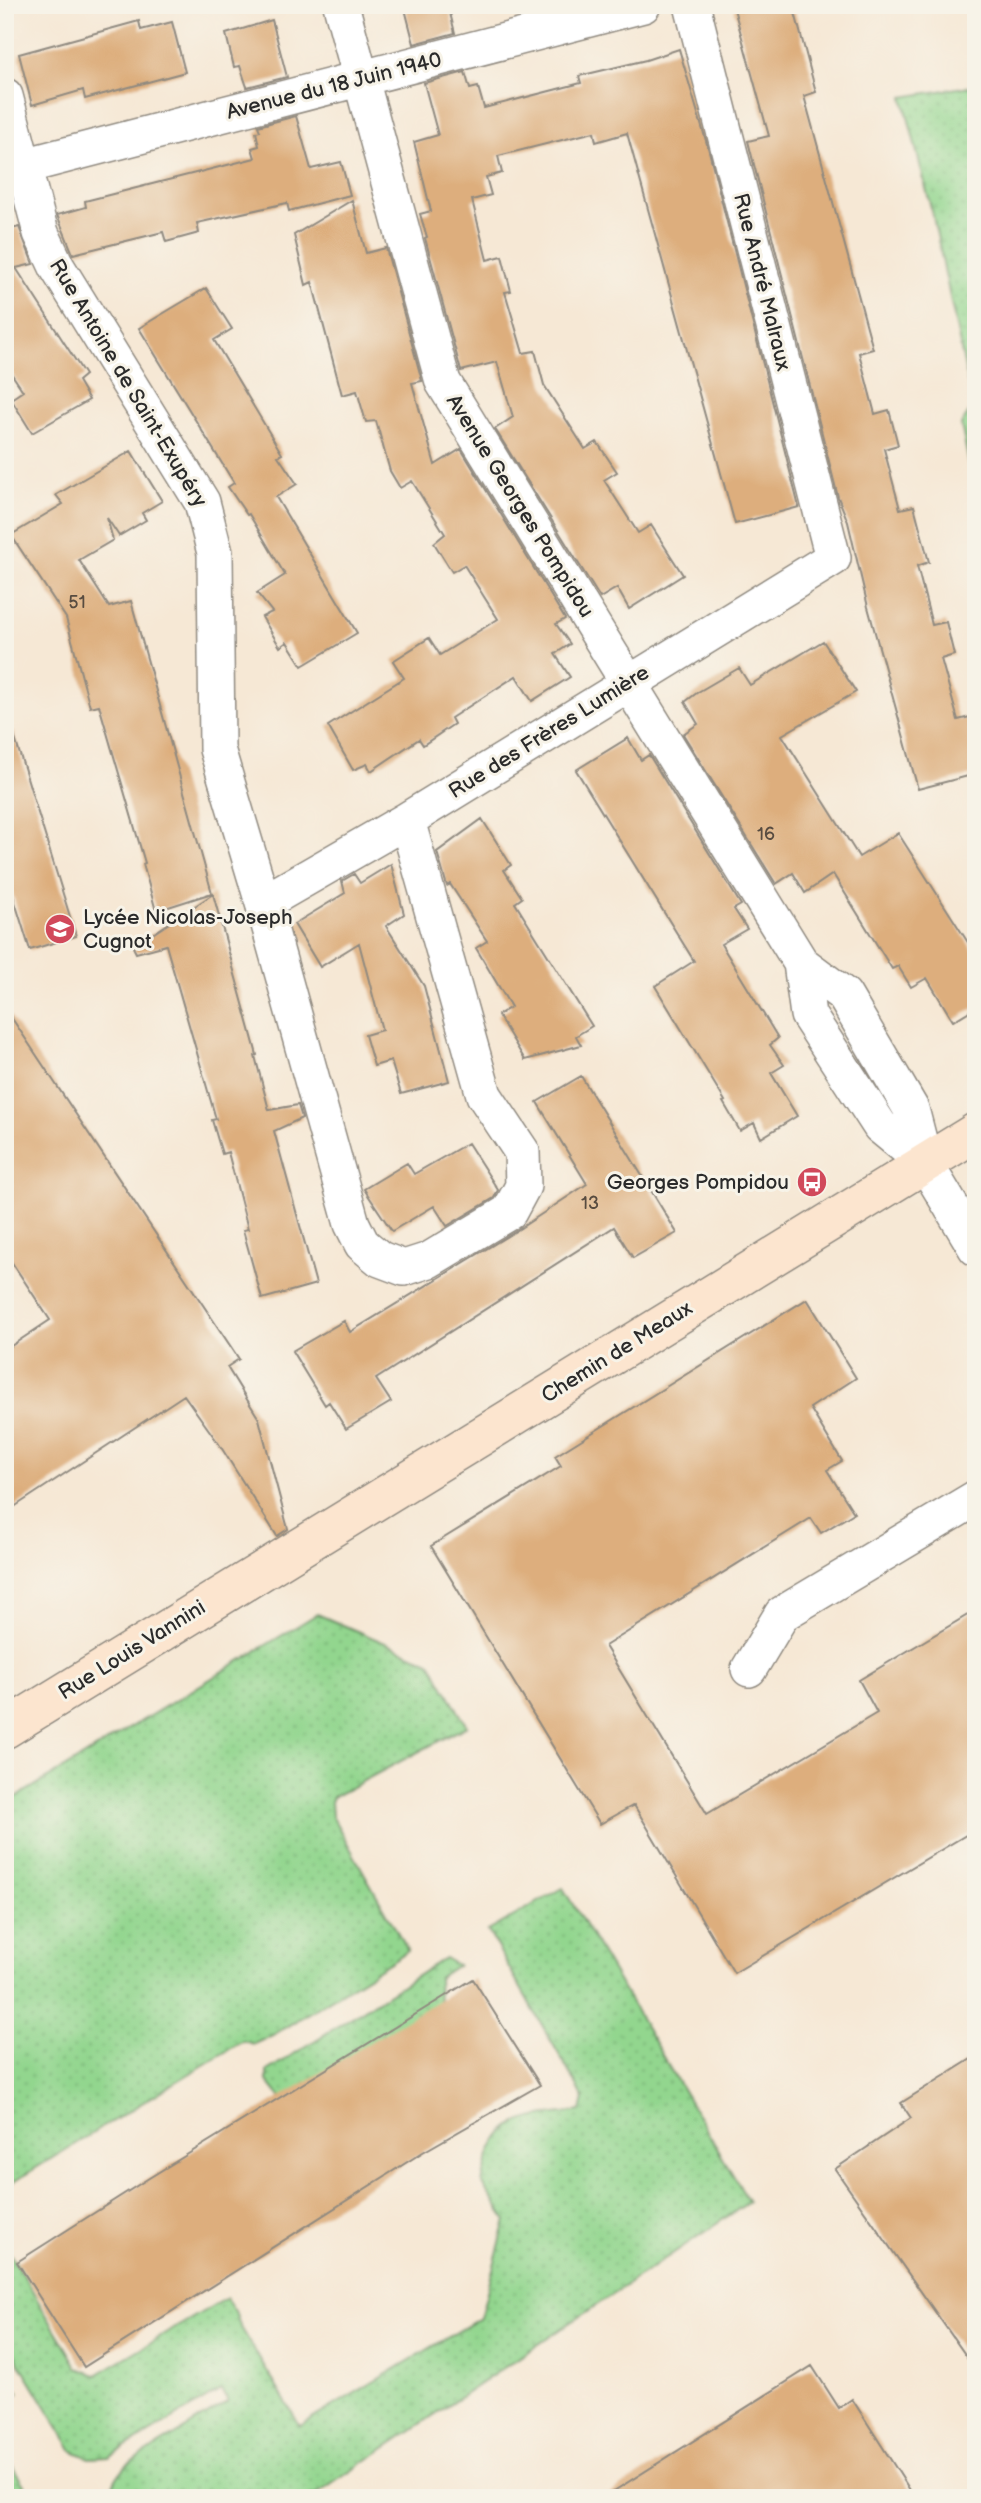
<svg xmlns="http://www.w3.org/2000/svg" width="981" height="2503" font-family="'Balsamiq Sans',sans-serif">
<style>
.grass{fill:url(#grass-dots);stroke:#5e805c;stroke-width:2}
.building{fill:#ddae7d}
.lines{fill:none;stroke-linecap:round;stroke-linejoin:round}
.street-casing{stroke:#908a80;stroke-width:38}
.secondary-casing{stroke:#908a80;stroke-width:41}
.street{stroke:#fff;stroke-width:35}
.secondary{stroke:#fce5cf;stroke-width:38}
.labels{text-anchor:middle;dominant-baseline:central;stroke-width:6;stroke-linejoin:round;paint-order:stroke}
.number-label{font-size:18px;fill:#584c40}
.street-label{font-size:21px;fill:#2b2b2b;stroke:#f7f3e8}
.poi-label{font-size:21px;fill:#2b2b2b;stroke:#f7f3e8;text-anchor:start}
</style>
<defs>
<pattern id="grass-dots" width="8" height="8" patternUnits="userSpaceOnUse" patternTransform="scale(1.75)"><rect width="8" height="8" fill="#92d68e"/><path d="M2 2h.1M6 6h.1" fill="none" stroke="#7eb87b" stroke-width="1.8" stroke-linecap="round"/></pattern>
</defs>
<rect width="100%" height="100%" fill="#f7f3e8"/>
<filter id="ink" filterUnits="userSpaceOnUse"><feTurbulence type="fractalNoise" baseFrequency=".0143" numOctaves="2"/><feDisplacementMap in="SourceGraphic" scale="14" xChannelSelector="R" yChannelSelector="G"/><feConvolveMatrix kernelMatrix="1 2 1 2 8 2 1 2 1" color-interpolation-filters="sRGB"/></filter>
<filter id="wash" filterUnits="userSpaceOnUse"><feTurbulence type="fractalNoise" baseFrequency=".00686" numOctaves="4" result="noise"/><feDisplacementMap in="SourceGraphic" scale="28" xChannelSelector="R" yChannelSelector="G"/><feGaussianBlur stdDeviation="1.57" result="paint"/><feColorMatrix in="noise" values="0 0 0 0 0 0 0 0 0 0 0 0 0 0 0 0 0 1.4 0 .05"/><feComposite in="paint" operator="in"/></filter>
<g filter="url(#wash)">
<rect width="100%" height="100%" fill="#f6e8d5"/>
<path class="grass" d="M 976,85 L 976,496 L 961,425 L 970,411 L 970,393 L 933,216 L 903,97 Z
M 317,1614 L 430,1662 L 467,1726 L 333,1797 L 331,1802 L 332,1816 L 408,1951 L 273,2035 L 254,2044 L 243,2041 L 5,2187 L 5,1804 Z
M 563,1888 L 749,2202 L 311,2498 L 111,2498 C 111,2484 118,2475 127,2465 L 228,2402 L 221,2390 L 109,2457 L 89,2458 L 73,2451 L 5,2339 L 5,2251 L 10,2254 L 78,2368 L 96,2375 L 226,2298 L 235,2311 L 239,2324 L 300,2426 L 480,2318 L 506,2220 L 482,2184 C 494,2115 521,2119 581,2111 L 584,2098 L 488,1931 Z
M 445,1958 L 457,1965 L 438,1978 L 440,2032 L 297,2118 L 267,2081 L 267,2071 Z
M 5,2371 L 19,2393 L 5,2401 Z
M 5,2455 L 32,2498 L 5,2498 Z"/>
<g id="blocks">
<path class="building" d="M 404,5 L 448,5 L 455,33 L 414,44 Z
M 733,5 L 793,5 L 816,92 L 804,96 L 873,349 L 859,353 L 875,414 L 889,410 L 898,445 L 884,449 L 900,509 L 914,506 L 929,562 L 917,566 L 932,625 L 946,622 L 954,655 L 941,659 L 958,720 L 970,717 L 976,737 L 976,774 L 918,789 L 868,607 L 848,522 L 838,497 L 748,141 L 769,136 Z
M 272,20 L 287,77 L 247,87 L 240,66 L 234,67 L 226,34 Z
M 139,21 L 141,30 L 172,22 L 185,72 L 85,99 L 83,90 L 32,105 L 19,54 Z
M 679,49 L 709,151 L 799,507 L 735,524 L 627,133 L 596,142 L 594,132 L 498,156 L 502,173 L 486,177 L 491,195 L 472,200 L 487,260 L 502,256 L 511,291 L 505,292 L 523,353 L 535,351 L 544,385 L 585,449 L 597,442 L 617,472 L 604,480 L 638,533 L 651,525 L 683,575 L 629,609 L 617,588 L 600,598 L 495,429 L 513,417 L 497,362 L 461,371 L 425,238 L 427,237 L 420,214 L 431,211 L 414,142 L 438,135 L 424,83 L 465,72 L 470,89 L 478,87 L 484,108 L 581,83 L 579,76 L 646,60 Z
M 296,116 L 311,169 L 341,162 L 350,195 L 289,211 L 287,203 L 197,223 L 199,233 L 166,242 L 163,232 L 73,254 L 57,215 L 86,207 L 85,201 L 255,158 L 252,148 L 259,146 L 256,132 L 260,131 L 258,126 Z
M 352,200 L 366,253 L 386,248 L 422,381 L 412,383 L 435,465 L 461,449 L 565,619 L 556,624 L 570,644 L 555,654 L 570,677 L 532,701 L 516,676 L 451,718 L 454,724 L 423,745 L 419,739 L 371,771 L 367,764 L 353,770 L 328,726 L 404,678 L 393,661 L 429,638 L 440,655 L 498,619 L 464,565 L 452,572 L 434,543 L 445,534 L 412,481 L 400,488 L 390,471 L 376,421 L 366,422 L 357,391 L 342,395 L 312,282 L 306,285 L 294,235 Z
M 19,227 L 33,264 L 16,268 L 85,375 L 78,381 L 89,400 L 32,433 L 11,399 L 23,391 L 5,364 L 5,231 Z
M 206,288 L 232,329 L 214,340 L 282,454 L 278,456 L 297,484 L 276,497 L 357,633 L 302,666 L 287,642 L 280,647 L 262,617 L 272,612 L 257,593 L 285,575 L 249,514 L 247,515 L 228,487 L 234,483 L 139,328 Z
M 131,451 L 162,501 L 142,513 L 146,520 L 119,536 L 107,518 L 113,540 L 79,560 L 109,607 L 131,601 L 212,893 L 156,911 L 143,864 L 145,863 L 99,705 L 90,707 L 66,618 L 11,535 L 63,504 L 56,495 Z
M 823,641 L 856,692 L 782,735 L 859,857 L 898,833 L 976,955 L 976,1007 L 953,1021 L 927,978 L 911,987 L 898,966 L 892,969 L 833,874 L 805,893 L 793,873 L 776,884 L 683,734 L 698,724 L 685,702 L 698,692 L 739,668 L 750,685 Z
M 13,732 L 76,936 L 30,950 L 5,870 L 5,734 Z
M 628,738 L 641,760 L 649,755 L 741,905 L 734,909 L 747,929 L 721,944 L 778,1038 L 770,1045 L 784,1065 L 771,1073 L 797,1116 L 761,1138 L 754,1123 L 740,1131 L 723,1102 L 725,1101 L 655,986 L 694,961 L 576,770 Z
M 482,819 L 511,865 L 504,870 L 522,898 L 515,903 L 592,1026 L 576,1036 L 581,1045 L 525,1060 L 498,1015 L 511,1007 L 476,948 L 487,941 L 450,884 L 447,886 L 437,852 Z
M 391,864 L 404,914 L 386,926 L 424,986 L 449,1081 L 401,1094 L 391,1061 L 374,1066 L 365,1035 L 382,1030 L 359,943 L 320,967 L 294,924 L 345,893 L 342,881 L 354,874 L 360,883 Z
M 213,894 L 257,1055 L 255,1056 L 269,1110 L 298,1105 L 302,1118 L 274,1131 L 316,1284 L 262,1299 L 243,1230 L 248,1229 L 228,1152 L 222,1154 L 212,1120 L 216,1119 L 166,945 L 136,953 L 133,947 Z
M 5,1008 L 239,1359 L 227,1367 L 259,1419 L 288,1529 L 277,1536 L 219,1444 L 184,1395 L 5,1513 L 5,1350 L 50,1320 L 5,1252 Z
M 581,1076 L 677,1233 L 633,1258 L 614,1227 L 376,1379 L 391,1402 L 346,1429 L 329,1402 L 325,1405 L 292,1351 L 344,1321 L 350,1332 L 519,1229 L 587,1184 L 537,1102 Z
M 468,1143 L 498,1190 L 494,1198 L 447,1226 L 434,1206 L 392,1231 L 364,1189 L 407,1163 L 414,1174 Z
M 807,1299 L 856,1378 L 810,1408 L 842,1461 L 827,1470 L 854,1513 L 821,1533 L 811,1518 L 605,1646 L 707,1814 L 877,1713 L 859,1680 L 976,1610 L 976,1829 L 734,1973 L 634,1805 L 600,1824 L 431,1546 L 561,1466 L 555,1456 Z
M 473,1979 L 540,2085 L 423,2152 L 84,2367 L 17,2262 L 149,2178 Z
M 976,2056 L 976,2370 L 835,2169 L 911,2118 L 901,2103 Z
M 812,2366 L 839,2408 L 852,2399 L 915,2498 L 603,2498 Z"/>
</g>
</g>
<g filter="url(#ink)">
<use href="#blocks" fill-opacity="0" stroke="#908a80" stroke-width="2"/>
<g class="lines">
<g class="street-casing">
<path id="street" d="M 341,5 L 443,382 L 801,963 L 844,995 L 911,1109 L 925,1163 L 976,1248
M 5,96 L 41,233 L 57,267 L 202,502 L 215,553 L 217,749 L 263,903 L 352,1224 L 362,1244 L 380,1259 L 404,1268 L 429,1260 L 509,1212 L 523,1186 L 522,1152 L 484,1095 L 407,820
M 24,166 L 643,5
M 263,903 L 407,820 L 833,558 L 692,5
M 801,963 L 808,1015 L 880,1126 L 925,1163
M 749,1669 L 782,1614 L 976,1498"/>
</g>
<g class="secondary-casing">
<path id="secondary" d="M 5,1729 L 976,1132"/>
</g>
<use href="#street" class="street"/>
<use href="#secondary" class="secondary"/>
</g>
</g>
<defs>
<g id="school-disc" transform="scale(1.575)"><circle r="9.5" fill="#d1495b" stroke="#f7f3e8"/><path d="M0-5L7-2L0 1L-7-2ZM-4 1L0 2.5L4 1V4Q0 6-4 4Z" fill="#fff"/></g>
<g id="bus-disc" transform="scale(1.575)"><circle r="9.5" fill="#d1495b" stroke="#f7f3e8"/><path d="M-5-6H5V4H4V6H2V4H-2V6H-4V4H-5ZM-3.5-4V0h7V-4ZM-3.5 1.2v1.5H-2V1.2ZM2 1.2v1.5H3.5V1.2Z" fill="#fff"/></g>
</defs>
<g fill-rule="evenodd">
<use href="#school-disc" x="60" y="929"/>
<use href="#bus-disc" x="812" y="1182"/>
</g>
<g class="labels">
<g class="number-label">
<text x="77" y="602">51</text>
<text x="766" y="834">16</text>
<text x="590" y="1203">13</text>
</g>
<g class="street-label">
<text transform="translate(334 86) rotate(-14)">Avenue du 18 Juin 1940</text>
<text transform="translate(762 282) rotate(76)">Rue André Malraux</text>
<text transform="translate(128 383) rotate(59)">Rue Antoine de Saint-Exupéry</text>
<text transform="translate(520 506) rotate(58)">Avenue Georges Pompidou</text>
<text transform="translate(549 732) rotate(-32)">Rue des Frères Lumière</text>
<text transform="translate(617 1352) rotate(-32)">Chemin de Meaux</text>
<text transform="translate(132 1650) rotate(-32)">Rue Louis Vannini</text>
</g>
<g class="poi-label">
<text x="83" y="917">Lycée Nicolas-Joseph<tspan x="83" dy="24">Cugnot</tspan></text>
<text x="789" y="1182" text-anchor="end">Georges Pompidou</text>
</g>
</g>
<rect width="981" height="2503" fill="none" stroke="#f7f3e8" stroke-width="28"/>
</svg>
